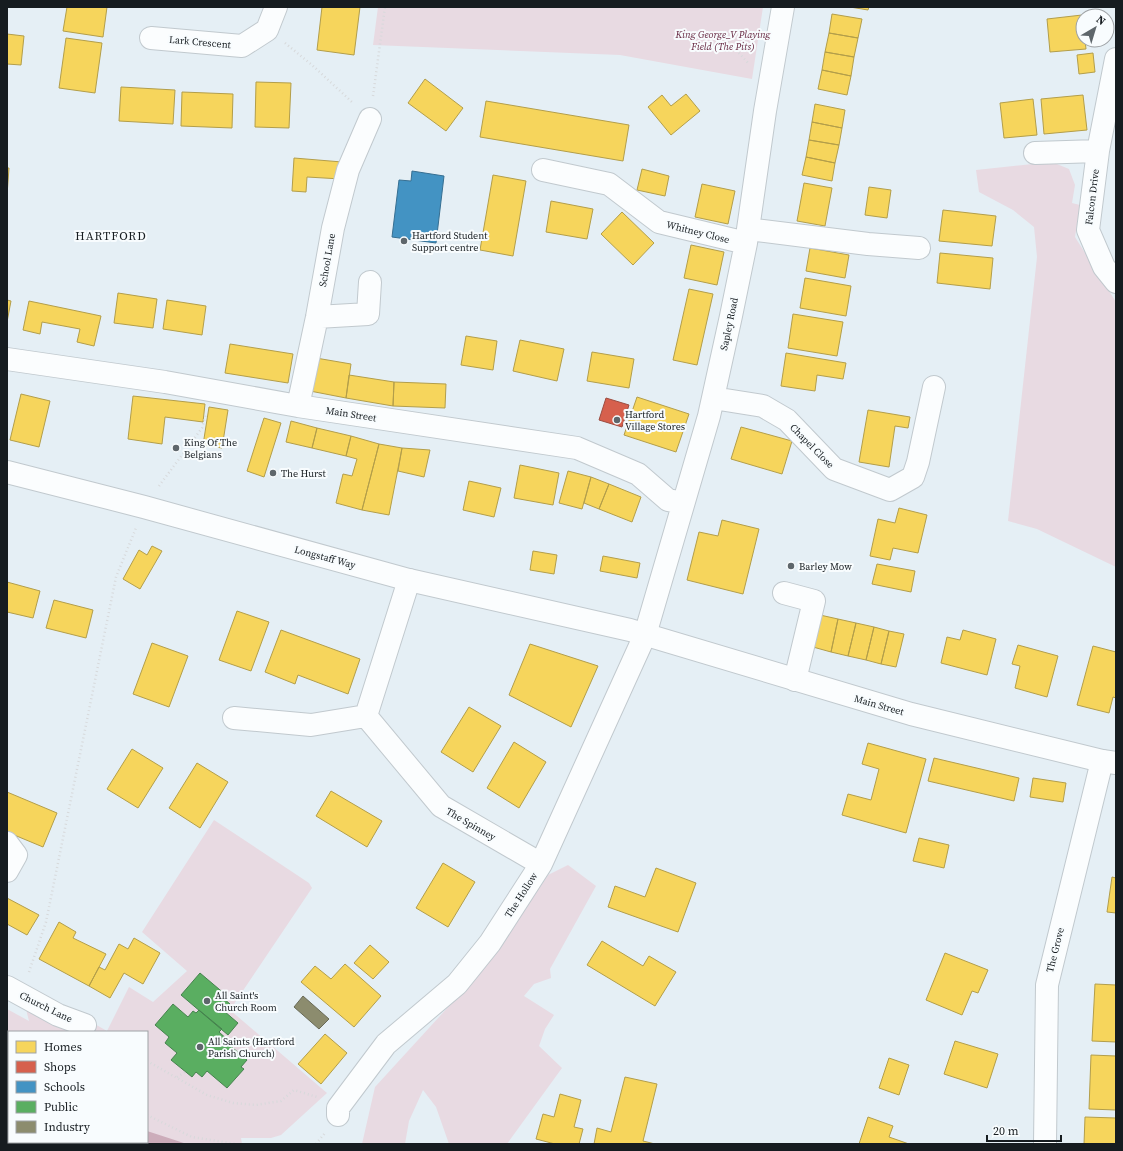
<svg xmlns="http://www.w3.org/2000/svg" width="1123" height="1151" font-family="'Source Serif 4',serif">
<style>
.green{fill:#e8dae2}
.water{fill:#ccacba}
.homes{fill:#f6d55c;stroke:#b39e4a}
.shops{fill:#d6604d;stroke:#9c4c40}
.schools{fill:#4393c3;stroke:#366f92}
.public{fill:#5aae61;stroke:#46824e}
.industry{fill:#8c8c6e;stroke:#696a57}
.lines{fill:none;stroke-linecap:round;stroke-linejoin:round}
.minor-casing{stroke:#c1c9ce;stroke-width:24}
.major-casing{stroke:#c1c9ce;stroke-width:24}
.path{stroke:#d7d9db;stroke-width:2.5;stroke-dasharray:1 3;stroke-linecap:butt}
.minor{stroke:#fbfdfe;stroke-width:22}
.major{stroke:#fbfdfe;stroke-width:22}
.poi-dot{fill:#5e666b;stroke:#f8fcfe;stroke-width:1.5}
.labels{text-anchor:middle;dominant-baseline:central;stroke-width:4;stroke-linejoin:round;paint-order:stroke}
.park-label{font-size:10px;font-style:italic;fill:#672942;stroke:#f8fcfe}
.street-label{font-size:10px;fill:#161c20;stroke:#f8fcfe}
.poi-label{font-size:10px;fill:#161c20;stroke:#f8fcfe;text-anchor:start}
.quarter-label{font-size:12px;letter-spacing:1px;fill:#161c20;stroke:#f8fcfe}
</style>
<rect width="100%" height="100%" fill="#e5eff5"/>
<path class="green" d="M 378,7 L 763,7 L 752,79 L 620,55 L 373,45 Z
M 1052,162 L 1069,169 L 1075,185 L 1072,203 L 1080,205 L 1075,237 L 1116,302 L 1116,567 L 1037,529 L 1008,521 L 1037,257 L 1034,227 L 1013,210 L 979,192 L 976,170 Z
M 214,820 L 309,883 L 312,888 L 230,1010 L 327,1093 L 281,1135 L 271,1138 L 241,1138 L 242,1144 L 187,1144 L 170,1139 L 147,1136 L 147,1032 L 9,1032 L 9,1105 L 7,1104 L 7,1009 L 29,1021 L 26,1009 L 65,1007 L 107,1031 L 129,987 L 153,1002 L 187,971 L 142,932 Z
M 568,865 L 596,886 L 550,969 L 551,978 L 534,984 L 524,996 L 554,1015 L 545,1029 L 539,1046 L 562,1068 L 507,1144 L 449,1144 L 436,1107 L 423,1090 L 409,1121 L 405,1144 L 362,1144 L 375,1087 L 493,958 L 548,875 Z"/>
<path class="water" d="M 7,1098 L 9,1099 L 9,1142 L 147,1142 L 147,1131 L 187,1144 L 7,1144 Z"/>
<path class="homes" d="M 67,7 L 107,7 L 103,37 L 63,31 Z
M 322,7 L 360,7 L 354,55 L 317,50 Z
M 850,7 L 869,7 L 868,10 Z
M 832,14 L 862,19 L 858,38 L 829,33 Z
M 1082,15 L 1083,40 L 1085,40 L 1086,49 L 1050,52 L 1047,19 Z
M 829,33 L 858,38 L 854,57 L 825,52 Z
M 7,34 L 24,36 L 21,65 L 7,64 Z
M 66,38 L 102,43 L 95,93 L 59,88 Z
M 825,52 L 854,57 L 851,76 L 822,70 Z
M 1093,53 L 1095,72 L 1079,74 L 1077,55 Z
M 822,70 L 851,76 L 847,95 L 818,89 Z
M 425,79 L 463,108 L 446,131 L 408,103 Z
M 256,82 L 291,83 L 289,128 L 255,127 Z
M 121,87 L 175,90 L 173,124 L 119,121 Z
M 182,92 L 233,94 L 232,128 L 181,126 Z
M 686,94 L 700,111 L 671,135 L 648,107 L 662,95 L 671,106 Z
M 1083,95 L 1087,130 L 1044,134 L 1041,99 Z
M 1033,99 L 1037,135 L 1004,138 L 1000,103 Z
M 486,101 L 629,125 L 623,161 L 480,137 Z
M 815,104 L 845,110 L 842,128 L 812,122 Z
M 812,122 L 842,128 L 839,145 L 809,140 Z
M 809,140 L 839,145 L 835,163 L 806,157 Z
M 806,157 L 835,163 L 832,181 L 802,175 Z
M 294,158 L 342,162 L 341,179 L 307,177 L 306,192 L 292,191 Z
M 7,168 L 9,168 L 7,195 Z
M 642,169 L 669,176 L 665,196 L 637,190 Z
M 493,175 L 526,181 L 513,256 L 480,250 Z
M 804,183 L 832,188 L 825,226 L 797,221 Z
M 702,184 L 735,191 L 728,224 L 695,217 Z
M 869,187 L 891,190 L 887,218 L 865,215 Z
M 551,201 L 593,209 L 587,239 L 546,232 Z
M 943,210 L 996,216 L 992,246 L 939,241 Z
M 622,212 L 654,243 L 633,265 L 601,234 Z
M 691,245 L 724,252 L 717,285 L 684,278 Z
M 810,248 L 849,255 L 845,278 L 806,271 Z
M 940,253 L 993,258 L 990,289 L 937,283 Z
M 805,278 L 851,286 L 846,316 L 800,308 Z
M 689,289 L 713,294 L 697,365 L 673,360 Z
M 118,293 L 157,299 L 153,328 L 114,323 Z
M 7,300 L 11,301 L 7,322 Z
M 167,300 L 206,306 L 202,335 L 163,329 Z
M 29,301 L 101,316 L 94,346 L 77,342 L 80,329 L 42,322 L 40,334 L 23,330 Z
M 793,314 L 843,322 L 837,356 L 788,348 Z
M 466,336 L 497,341 L 493,370 L 461,365 Z
M 520,340 L 564,349 L 557,381 L 513,371 Z
M 230,344 L 293,354 L 288,383 L 225,373 Z
M 592,352 L 634,359 L 629,388 L 587,381 Z
M 786,353 L 846,363 L 843,379 L 817,375 L 815,391 L 781,386 Z
M 316,358 L 351,364 L 346,398 L 310,391 Z
M 349,375 L 394,382 L 393,406 L 346,398 Z
M 394,382 L 446,384 L 445,408 L 393,406 Z
M 21,394 L 50,401 L 39,447 L 10,440 Z
M 133,396 L 205,404 L 203,422 L 165,417 L 162,444 L 128,439 Z
M 637,397 L 689,414 L 676,452 L 624,435 Z
M 209,407 L 228,410 L 222,448 L 203,445 Z
M 868,410 L 910,417 L 908,428 L 895,426 L 889,467 L 859,462 Z
M 264,418 L 281,423 L 264,477 L 247,471 Z
M 291,421 L 317,428 L 312,448 L 286,442 Z
M 741,427 L 792,441 L 782,474 L 731,459 Z
M 317,428 L 351,436 L 346,456 L 312,448 Z
M 351,436 L 379,444 L 362,510 L 336,503 L 343,474 L 352,476 L 357,459 L 346,456 Z
M 379,444 L 402,448 L 389,515 L 362,510 Z
M 402,448 L 430,450 L 424,477 L 398,471 Z
M 520,465 L 559,473 L 553,505 L 514,498 Z
M 568,471 L 591,477 L 582,509 L 559,503 Z
M 591,477 L 609,484 L 599,509 L 584,503 Z
M 469,481 L 501,488 L 494,517 L 463,510 Z
M 609,484 L 641,497 L 632,522 L 599,509 Z
M 899,508 L 927,515 L 918,553 L 893,548 L 890,560 L 870,556 L 878,519 L 895,523 Z
M 722,520 L 759,529 L 743,594 L 687,580 L 699,532 L 718,536 Z
M 152,546 L 162,551 L 140,589 L 123,579 L 139,550 L 147,555 Z
M 533,551 L 557,555 L 554,574 L 530,570 Z
M 603,556 L 640,563 L 637,578 L 600,571 Z
M 877,564 L 915,571 L 911,592 L 872,584 Z
M 7,582 L 40,591 L 33,618 L 7,612 Z
M 54,600 L 93,610 L 86,638 L 46,628 Z
M 237,611 L 269,622 L 251,671 L 219,660 Z
M 820,615 L 838,619 L 831,652 L 813,647 Z
M 838,619 L 856,623 L 848,656 L 831,652 Z
M 856,623 L 874,627 L 866,660 L 848,656 Z
M 874,627 L 889,631 L 881,664 L 866,660 Z
M 281,630 L 360,659 L 348,694 L 298,675 L 295,684 L 265,672 Z
M 963,630 L 996,639 L 987,675 L 941,663 L 947,637 L 960,640 Z
M 889,631 L 904,634 L 896,667 L 881,664 Z
M 152,643 L 188,656 L 169,707 L 133,694 Z
M 530,644 L 598,666 L 571,727 L 509,695 Z
M 1018,645 L 1058,656 L 1047,697 L 1015,688 L 1020,666 L 1012,664 Z
M 1093,646 L 1116,652 L 1116,698 L 1113,697 L 1109,713 L 1077,705 Z
M 469,707 L 501,726 L 473,772 L 441,752 Z
M 514,742 L 546,762 L 519,808 L 487,788 Z
M 868,743 L 926,759 L 906,833 L 842,815 L 848,794 L 871,800 L 879,769 L 862,764 Z
M 132,749 L 163,768 L 138,808 L 107,789 Z
M 934,758 L 1019,778 L 1014,801 L 928,781 Z
M 197,763 L 228,782 L 200,828 L 169,808 Z
M 1033,778 L 1066,783 L 1063,802 L 1030,797 Z
M 331,791 L 382,821 L 367,847 L 316,816 Z
M 7,792 L 57,813 L 43,847 L 7,832 Z
M 919,838 L 949,845 L 944,868 L 913,861 Z
M 443,863 L 475,882 L 448,927 L 416,908 Z
M 656,868 L 696,883 L 678,932 L 608,907 L 615,886 L 645,897 Z
M 1112,877 L 1116,878 L 1116,913 L 1107,912 Z
M 7,898 L 39,915 L 27,935 L 7,924 Z
M 59,922 L 76,932 L 73,938 L 106,954 L 89,986 L 39,959 Z
M 134,938 L 160,953 L 143,984 L 124,973 L 110,998 L 89,986 L 99,967 L 105,970 L 119,944 L 128,949 Z
M 602,941 L 643,966 L 649,956 L 676,972 L 655,1006 L 587,965 Z
M 370,945 L 389,962 L 373,979 L 354,963 Z
M 945,953 L 988,970 L 978,993 L 972,991 L 962,1015 L 926,1000 Z
M 345,964 L 381,996 L 354,1027 L 301,982 L 315,966 L 331,979 Z
M 1095,984 L 1116,985 L 1116,1042 L 1092,1041 Z
M 325,1034 L 347,1053 L 321,1084 L 298,1064 Z
M 955,1041 L 998,1054 L 987,1088 L 944,1074 Z
M 1091,1055 L 1116,1056 L 1116,1110 L 1089,1109 Z
M 889,1058 L 909,1065 L 899,1095 L 879,1088 Z
M 625,1077 L 657,1084 L 643,1141 L 655,1144 L 594,1144 L 597,1128 L 611,1132 Z
M 560,1094 L 581,1100 L 574,1127 L 583,1129 L 579,1144 L 555,1144 L 536,1139 L 543,1114 L 554,1117 Z
M 868,1117 L 893,1126 L 889,1137 L 909,1144 L 859,1144 Z
M 1085,1117 L 1116,1118 L 1116,1144 L 1084,1144 Z"/>
<path class="shops" d="M 606,398 L 629,405 L 622,427 L 599,420 Z"/>
<path class="schools" d="M 412,171 L 444,176 L 436,243 L 392,237 L 399,180 L 411,181 Z"/>
<path class="public" d="M 200,973 L 226,995 L 223,998 L 230,1004 L 224,1011 L 238,1023 L 228,1035 L 181,995 Z
M 173,1004 L 188,1017 L 193,1011 L 196,1013 L 199,1010 L 222,1029 L 219,1032 L 229,1041 L 227,1043 L 247,1060 L 241,1067 L 244,1069 L 227,1088 L 207,1071 L 202,1077 L 196,1072 L 192,1077 L 171,1060 L 177,1053 L 165,1043 L 169,1037 L 155,1025 Z"/>
<path class="industry" d="M 303,996 L 329,1019 L 319,1029 L 294,1007 Z"/>
<g class="lines">
<g class="minor-casing">
<path id="minor" d="M 151,38 L 242,46 L 267,30 L 276,7
M 1116,59 L 1098,151 L 1088,230 L 1104,267 L 1116,282
M 1035,153 L 1098,151
M 543,170 L 609,184 L 659,222 L 746,243
M 748,229 L 868,244 L 919,248
M 317,317 L 368,314 L 370,282
M 7,359 L 165,382 L 298,406 L 577,448 L 638,474 L 668,500 L 683,503
M 713,398 L 763,406 L 787,420 L 834,469 L 890,490 L 913,477 L 918,462 L 934,387
M 298,406 L 317,317 L 333,228 L 348,170 L 370,119
M 409,580 L 366,716 L 441,806 L 541,864
M 784,593 L 814,601 L 795,680
M 234,718 L 311,725 L 366,716
M 7,843 L 16,855 L 7,871
M 7,987 L 58,1015 L 85,1025
M 338,1115 L 338,1108 L 386,1044 L 457,984 L 490,943 L 541,864 L 645,635 L 709,416 L 731,316 L 746,243 L 765,111 L 783,7
M 1045,1144 L 1047,985 L 1102,761"/>
</g>
<g class="major-casing">
<path id="major" d="M 7,472 L 144,507 L 409,580 L 630,630 L 911,714 L 1102,761 L 1116,763"/>
</g>
<path class="path" d="M 728,41 L 749,64
M 285,43 L 312,65 L 353,103
M 373,96 L 385,7
M 159,486 L 202,428 L 206,414
M 29,972 L 46,922 L 116,577 L 136,528
M 147,1061 L 207,1095 L 233,1103 L 256,1105 L 281,1101 L 294,1090 L 317,1097
M 177,1077 L 185,1072
M 147,1115 L 192,1137 L 236,1144
M 316,1144 L 325,1133"/>
<use href="#minor" class="minor"/>
<use href="#major" class="major"/>
</g>
<g class="poi-dot">
<circle cx="404" cy="241" r="4"/>
<circle cx="617" cy="420" r="4"/>
<circle cx="176" cy="448" r="4"/>
<circle cx="273" cy="473" r="4"/>
<circle cx="791" cy="566" r="4"/>
<circle cx="207" cy="1001" r="4"/>
<circle cx="200" cy="1047" r="4"/>
</g>
<g class="labels">
<g class="park-label">
<text x="723" y="34">King George_V Playing<tspan x="723" dy="12">Field (The Pits)</tspan></text>
</g>
<g class="street-label">
<text transform="translate(200 42) rotate(5)">Lark Crescent</text>
<text transform="translate(1092 197) rotate(-83)">Falcon Drive</text>
<text transform="translate(698 232) rotate(14)">Whitney Close</text>
<text transform="translate(327 260) rotate(-80)">School Lane</text>
<text transform="translate(729 324) rotate(-78)">Sapley Road</text>
<text transform="translate(351 414) rotate(9)">Main Street</text>
<text transform="translate(812 446) rotate(45)">Chapel Close</text>
<text transform="translate(325 557) rotate(15)">Longstaff Way</text>
<text transform="translate(879 705) rotate(16)">Main Street</text>
<text transform="translate(471 824) rotate(30)">The Spinney</text>
<text transform="translate(521 895) rotate(-57)">The Hollow</text>
<text transform="translate(1055 950) rotate(-76)">The Grove</text>
<text transform="translate(46 1007) rotate(26)">Church Lane</text>
</g>
<g class="poi-label">
<text x="412" y="235">Hartford Student<tspan x="412" dy="12">Support centre</tspan></text>
<text x="625" y="414">Hartford<tspan x="625" dy="12">Village Stores</tspan></text>
<text x="184" y="442">King Of The<tspan x="184" dy="12">Belgians</tspan></text>
<text x="281" y="473">The Hurst</text>
<text x="799" y="566">Barley Mow</text>
<text x="215" y="995">All Saint's<tspan x="215" dy="12">Church Room</tspan></text>
<text x="208" y="1041">All Saints (Hartford<tspan x="208" dy="12">Parish Church)</tspan></text>
</g>
<g class="quarter-label">
<text x="111" y="236">HARTFORD</text>
</g>
</g>
<rect width="1123" height="1151" fill="none" stroke="#161c20" stroke-width="16"/>
<rect x="8" y="1031" width="140" height="112" fill="#f8fcfe" stroke="#9ea2a5"/>
<rect x="16" y="1041" width="20" height="12" fill="#f6d55c" stroke="#9ea2a5"/>
<text x="44" y="1051" font-size="12" fill="#161c20">Homes</text>
<rect x="16" y="1061" width="20" height="12" fill="#d6604d" stroke="#9ea2a5"/>
<text x="44" y="1071" font-size="12" fill="#161c20">Shops</text>
<rect x="16" y="1081" width="20" height="12" fill="#4393c3" stroke="#9ea2a5"/>
<text x="44" y="1091" font-size="12" fill="#161c20">Schools</text>
<rect x="16" y="1101" width="20" height="12" fill="#5aae61" stroke="#9ea2a5"/>
<text x="44" y="1111" font-size="12" fill="#161c20">Public</text>
<rect x="16" y="1121" width="20" height="12" fill="#8c8c6e" stroke="#9ea2a5"/>
<text x="44" y="1131" font-size="12" fill="#161c20">Industry</text>
<g transform="translate(1095 28) rotate(38)"><circle r="19" fill="#f8fcfe" stroke="#9ea2a5"/>
<path d="M0-3L7 15L0 10L-7 15Z" fill="#5e666b"/>
<text y="-6" font-size="11" font-weight="bold" text-anchor="middle" fill="#161c20">N</text>
</g>
<path d="M987 1135v6h74v-6" fill="none" stroke="#161c20" stroke-width="2"/>
<text x="993" y="1135" font-size="12" fill="#161c20" stroke="#f8fcfe" stroke-width="3" paint-order="stroke">20 m</text>
</svg>
